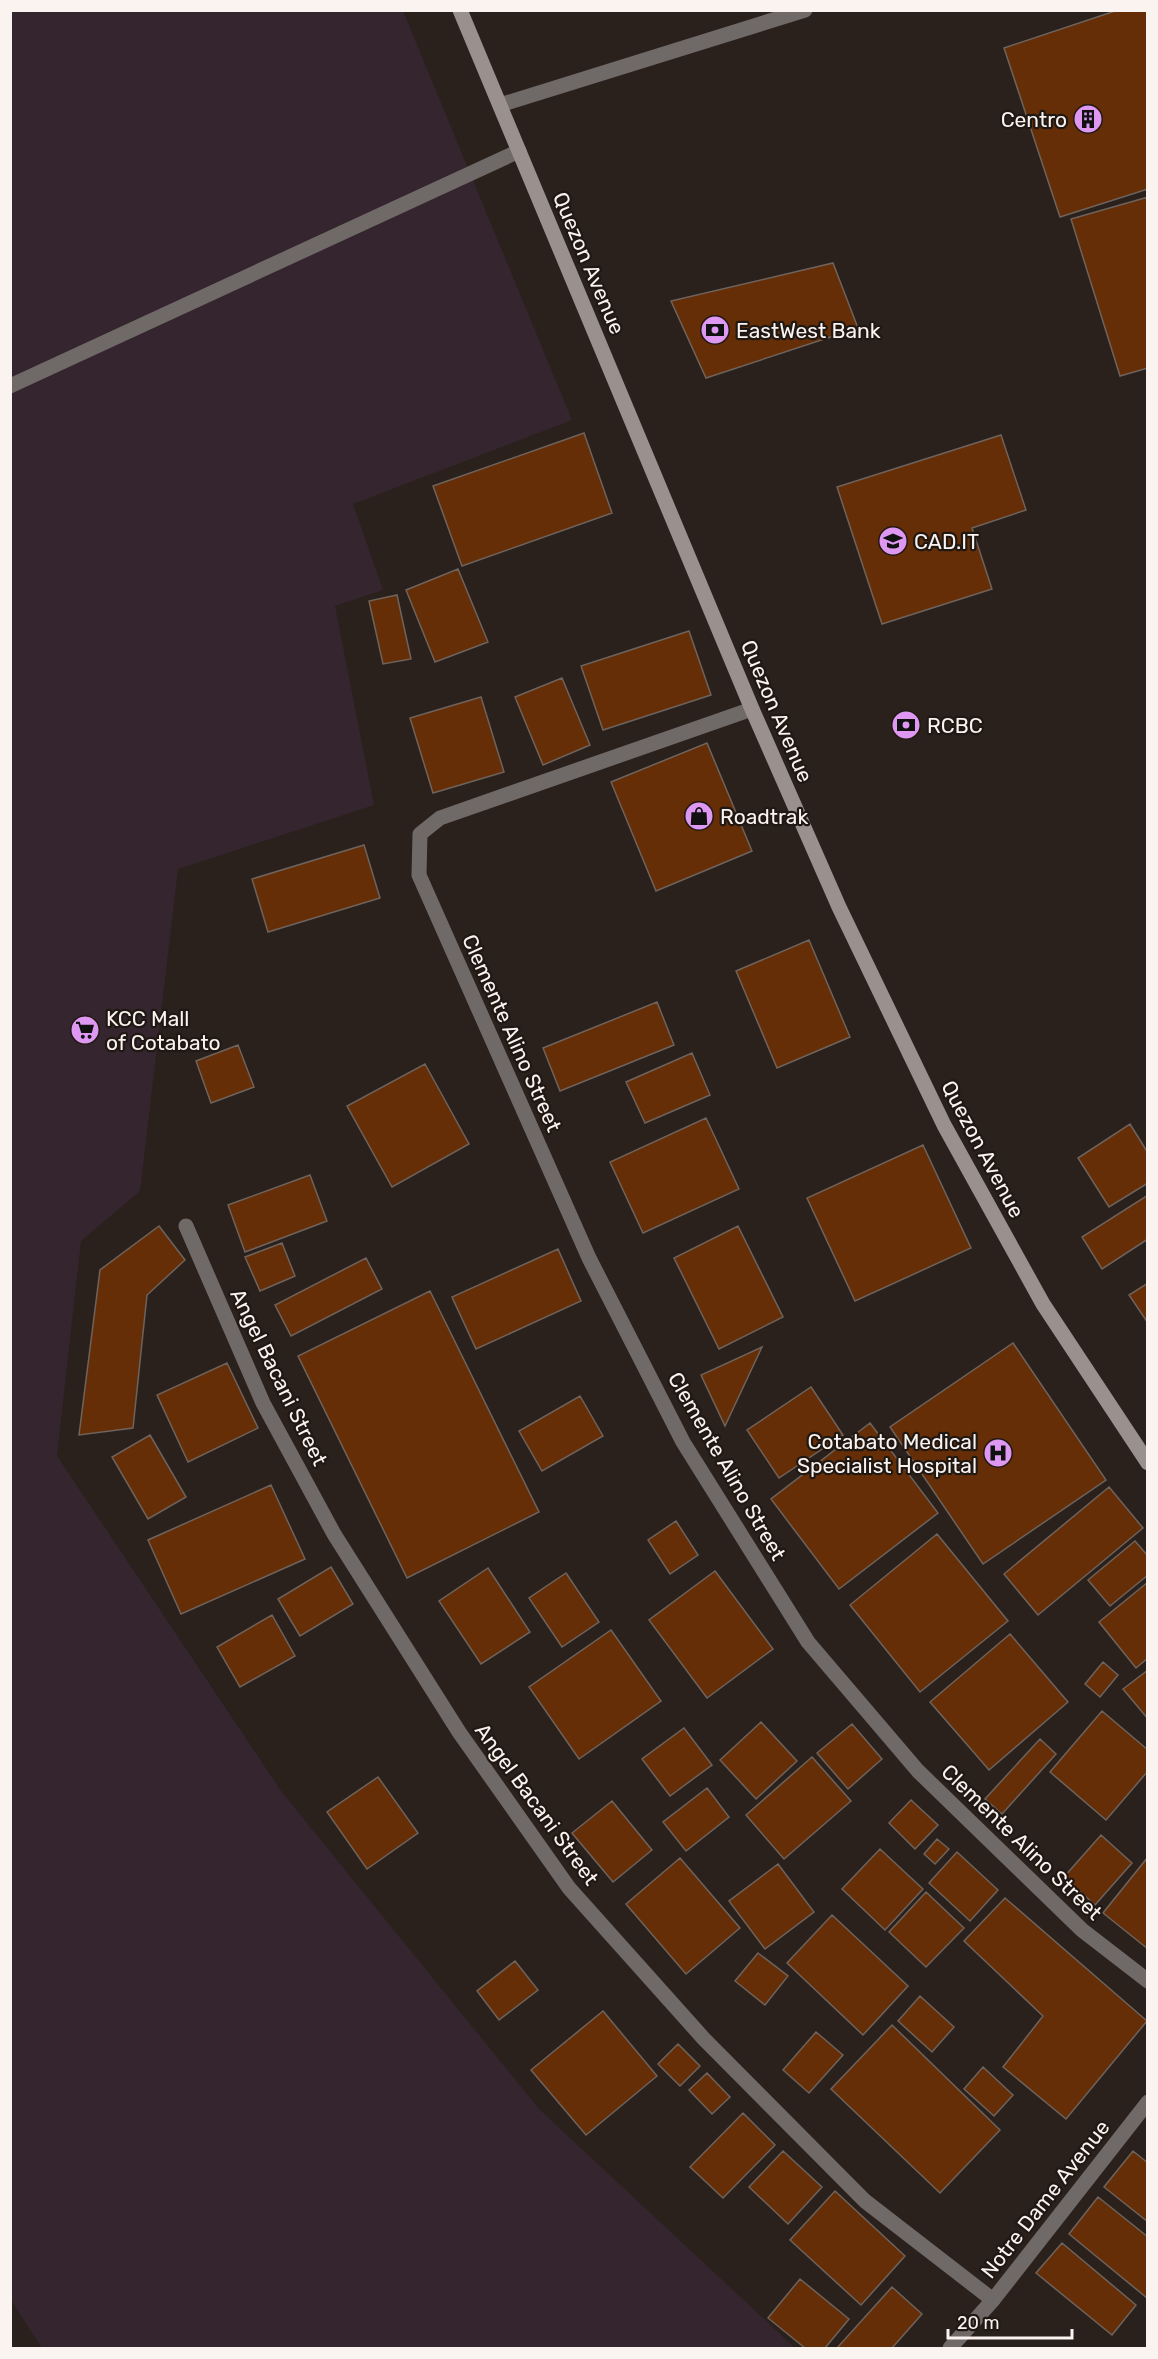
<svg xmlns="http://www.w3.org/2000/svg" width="1158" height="2359" font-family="Rubik,sans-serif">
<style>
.commercial{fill:#35252e}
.building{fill:#662e06;stroke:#6e635d;stroke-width:1.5}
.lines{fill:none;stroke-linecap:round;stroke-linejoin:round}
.service{stroke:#6f6968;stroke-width:15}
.minor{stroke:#6f6968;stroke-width:15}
.tertiary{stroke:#6f6968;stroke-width:15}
.secondary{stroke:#9a918f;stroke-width:15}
.labels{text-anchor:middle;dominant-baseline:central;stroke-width:4.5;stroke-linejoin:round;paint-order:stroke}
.poi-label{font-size:21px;fill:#faf3ef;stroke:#201813;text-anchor:start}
.street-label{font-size:21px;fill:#faf3ef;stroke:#201813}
</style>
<rect width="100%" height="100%" fill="#2a211c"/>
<path class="commercial" d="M 10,11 L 403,11 L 572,420 L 353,504 L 383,590 L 335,606 L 374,805 L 178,869 L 140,1191 L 81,1241 L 57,1456 L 281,1791 L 539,2109 L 795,2348 L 42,2348 L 11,2300 Z"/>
<path class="building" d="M 1118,10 L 1148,10 L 1148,189 L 1060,217 L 1004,48 Z
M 1148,197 L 1148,368 L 1120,376 L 1071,219 Z
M 833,263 L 858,328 L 706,378 L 671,301 Z
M 584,433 L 612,513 L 462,566 L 433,486 Z
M 1001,435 L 1026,510 L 972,528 L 992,589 L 882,624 L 837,487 Z
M 458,569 L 488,642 L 435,662 L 406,590 Z
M 397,595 L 411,659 L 383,664 L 369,601 Z
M 689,631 L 711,695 L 603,730 L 581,666 Z
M 562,678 L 590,745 L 543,765 L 515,697 Z
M 481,697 L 504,772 L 433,793 L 410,718 Z
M 707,743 L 752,851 L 656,891 L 611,782 Z
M 364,845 L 380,898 L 268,932 L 252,879 Z
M 809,940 L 850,1037 L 777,1068 L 736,971 Z
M 657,1002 L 674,1045 L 560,1091 L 543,1048 Z
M 238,1045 L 254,1087 L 211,1103 L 196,1061 Z
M 692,1053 L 710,1095 L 645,1123 L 626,1082 Z
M 425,1064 L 469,1144 L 392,1187 L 347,1106 Z
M 706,1118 L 739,1189 L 643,1233 L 610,1162 Z
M 1130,1124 L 1148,1153 L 1148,1183 L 1109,1207 L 1078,1158 Z
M 923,1145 L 971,1248 L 855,1301 L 807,1198 Z
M 310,1175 L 327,1221 L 245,1252 L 228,1205 Z
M 1148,1195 L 1148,1239 L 1102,1269 L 1082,1237 Z
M 159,1226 L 185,1260 L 147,1295 L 133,1428 L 79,1435 L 100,1270 Z
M 738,1226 L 783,1317 L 719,1349 L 674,1258 Z
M 282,1243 L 295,1276 L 260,1291 L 245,1257 Z
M 558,1249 L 581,1301 L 476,1349 L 452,1297 Z
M 366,1258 L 382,1289 L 291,1336 L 275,1305 Z
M 1148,1283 L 1148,1323 L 1129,1295 Z
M 430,1291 L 539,1512 L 407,1578 L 298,1356 Z
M 1013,1343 L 1106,1480 L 983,1564 L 890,1427 Z
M 762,1347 L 725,1426 L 701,1375 Z
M 227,1363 L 258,1428 L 188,1462 L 157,1395 Z
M 811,1387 L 843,1435 L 779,1478 L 747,1430 Z
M 580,1396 L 603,1436 L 542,1471 L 519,1431 Z
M 870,1423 L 938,1513 L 839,1589 L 771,1499 Z
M 150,1435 L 186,1497 L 148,1519 L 112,1457 Z
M 271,1485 L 305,1559 L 181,1614 L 148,1540 Z
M 1109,1487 L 1143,1528 L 1038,1615 L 1004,1574 Z
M 676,1521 L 698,1555 L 670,1574 L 648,1540 Z
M 937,1534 L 1008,1621 L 920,1692 L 850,1605 Z
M 1135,1541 L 1148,1556 L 1148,1575 L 1110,1606 L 1088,1580 Z
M 331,1567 L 353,1604 L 300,1636 L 278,1599 Z
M 488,1568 L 530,1632 L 481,1664 L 439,1601 Z
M 715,1571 L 773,1649 L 707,1698 L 649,1620 Z
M 566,1573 L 599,1622 L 562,1647 L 529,1598 Z
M 1148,1582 L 1148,1658 L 1136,1668 L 1099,1622 Z
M 272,1615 L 295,1656 L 240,1687 L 217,1647 Z
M 611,1630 L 661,1701 L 579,1759 L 529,1687 Z
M 1010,1634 L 1068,1702 L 989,1770 L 930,1702 Z
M 1103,1662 L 1118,1675 L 1100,1697 L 1085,1684 Z
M 1148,1670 L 1148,1719 L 1123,1689 Z
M 1102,1711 L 1148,1750 L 1148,1771 L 1106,1820 L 1050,1772 Z
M 761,1722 L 797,1761 L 756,1799 L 720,1760 Z
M 852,1724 L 882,1759 L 848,1789 L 817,1753 Z
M 684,1728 L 712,1765 L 670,1796 L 642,1759 Z
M 1040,1739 L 1056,1754 L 1002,1814 L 985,1799 Z
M 812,1757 L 851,1801 L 784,1859 L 746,1815 Z
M 378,1777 L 418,1833 L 367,1869 L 327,1812 Z
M 707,1788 L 729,1817 L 686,1851 L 663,1822 Z
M 911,1800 L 938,1825 L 915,1849 L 889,1823 Z
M 612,1801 L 652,1850 L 613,1882 L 572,1833 Z
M 1101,1835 L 1132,1863 L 1095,1905 L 1064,1877 Z
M 937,1839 L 949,1849 L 935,1864 L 924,1854 Z
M 880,1849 L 923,1889 L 885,1930 L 842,1889 Z
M 957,1852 L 998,1890 L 970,1921 L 929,1883 Z
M 1148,1857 L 1148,1949 L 1103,1913 Z
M 680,1858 L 740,1928 L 686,1974 L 626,1904 Z
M 778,1864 L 814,1912 L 765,1949 L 729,1901 Z
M 926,1892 L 964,1928 L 926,1967 L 889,1932 Z
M 1005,1898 L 1147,2021 L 1066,2119 L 1003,2067 L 1043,2016 L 964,1941 Z
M 832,1915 L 908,1986 L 863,2035 L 787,1963 Z
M 758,1953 L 788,1976 L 765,2005 L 735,1981 Z
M 515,1961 L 538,1990 L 499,2020 L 477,1991 Z
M 920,1996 L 954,2027 L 932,2052 L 898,2021 Z
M 603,2011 L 657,2076 L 586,2135 L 531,2070 Z
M 892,2025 L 1000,2130 L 940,2193 L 831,2089 Z
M 816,2032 L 843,2055 L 809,2093 L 783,2070 Z
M 678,2044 L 700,2066 L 680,2086 L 658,2064 Z
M 983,2067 L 1013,2095 L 994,2116 L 964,2089 Z
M 707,2073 L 730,2097 L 712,2114 L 689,2090 Z
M 743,2113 L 775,2145 L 723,2198 L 690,2167 Z
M 783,2151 L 822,2187 L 788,2224 L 749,2187 Z
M 1133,2151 L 1148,2163 L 1148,2222 L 1104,2187 Z
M 835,2191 L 905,2256 L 861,2305 L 790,2240 Z
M 1098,2197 L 1148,2237 L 1147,2298 L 1069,2234 Z
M 1062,2243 L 1136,2305 L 1112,2335 L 1036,2273 Z
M 800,2279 L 849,2319 L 825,2348 L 805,2348 L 768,2318 Z
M 892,2287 L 922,2314 L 892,2348 L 837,2348 Z"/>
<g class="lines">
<path class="service" d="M 500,105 L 805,10
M 10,386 L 519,151"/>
<path class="minor" d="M 752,709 L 440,818 L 420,834 L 419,875 L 589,1258 L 683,1442 L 808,1642 L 918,1771 L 1082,1930 L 1148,1981
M 186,1226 L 263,1403 L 334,1534 L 459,1732 L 569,1888 L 704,2039 L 865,2201 L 993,2300"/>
<path class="tertiary" d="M 950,2348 L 993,2300 L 1148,2102"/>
<path class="secondary" d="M 460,10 L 752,709 L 839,907 L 944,1125 L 1043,1304 L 1148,1463"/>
</g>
<defs>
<g id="building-disc" transform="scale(1.5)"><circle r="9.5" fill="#de98f2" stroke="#201813"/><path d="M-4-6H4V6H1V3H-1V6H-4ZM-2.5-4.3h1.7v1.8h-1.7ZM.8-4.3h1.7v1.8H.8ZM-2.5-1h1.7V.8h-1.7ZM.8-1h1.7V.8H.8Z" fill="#111"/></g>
<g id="bank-disc" transform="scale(1.5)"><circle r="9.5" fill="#de98f2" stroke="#201813"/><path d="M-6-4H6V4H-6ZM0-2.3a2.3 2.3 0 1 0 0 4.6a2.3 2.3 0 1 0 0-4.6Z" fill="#111"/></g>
<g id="university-disc" transform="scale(1.5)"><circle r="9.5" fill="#de98f2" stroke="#201813"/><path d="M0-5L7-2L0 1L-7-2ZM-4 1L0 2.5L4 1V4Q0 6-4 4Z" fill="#111"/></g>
<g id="shop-disc" transform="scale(1.5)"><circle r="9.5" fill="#de98f2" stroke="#201813"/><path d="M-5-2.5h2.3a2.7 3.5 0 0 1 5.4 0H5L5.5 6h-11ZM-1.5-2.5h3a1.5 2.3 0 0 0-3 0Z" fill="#111"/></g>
<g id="supermarket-disc" transform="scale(1.5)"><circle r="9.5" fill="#de98f2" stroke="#201813"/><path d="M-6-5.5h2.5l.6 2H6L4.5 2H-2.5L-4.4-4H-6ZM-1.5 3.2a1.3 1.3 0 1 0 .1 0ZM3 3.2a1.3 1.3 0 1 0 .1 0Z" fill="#111"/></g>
<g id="hospital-disc" transform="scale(1.5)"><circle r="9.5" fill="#de98f2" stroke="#201813"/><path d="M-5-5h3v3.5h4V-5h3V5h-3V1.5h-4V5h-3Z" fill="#111"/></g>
</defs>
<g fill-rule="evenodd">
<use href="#building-disc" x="1088" y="119"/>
<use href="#bank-disc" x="715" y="330"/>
<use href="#university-disc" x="893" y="541"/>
<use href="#bank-disc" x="906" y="725"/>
<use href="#shop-disc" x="699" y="816"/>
<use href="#supermarket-disc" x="85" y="1030"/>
<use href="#hospital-disc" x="998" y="1453"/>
</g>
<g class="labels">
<g class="poi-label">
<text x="1067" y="119" text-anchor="end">Centro</text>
<text x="736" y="330">EastWest Bank</text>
<text x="914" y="541">CAD.IT</text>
<text x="927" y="725">RCBC</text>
<text x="720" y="816">Roadtrak</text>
<text x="106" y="1018">KCC Mall<tspan x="106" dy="24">of Cotabato</tspan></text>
<text x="977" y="1441" text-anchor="end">Cotabato Medical<tspan x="977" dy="24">Specialist Hospital</tspan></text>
</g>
<g class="street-label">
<text transform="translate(589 263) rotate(67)">Quezon Avenue</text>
<text transform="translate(777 711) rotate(67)">Quezon Avenue</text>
<text transform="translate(512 1033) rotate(66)">Clemente Alino Street</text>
<text transform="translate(983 1149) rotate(62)">Quezon Avenue</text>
<text transform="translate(279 1377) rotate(64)">Angel Bacani Street</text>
<text transform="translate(727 1466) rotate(60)">Clemente Alino Street</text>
<text transform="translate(537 1804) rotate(54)">Angel Bacani Street</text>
<text transform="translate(1022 1842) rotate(44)">Clemente Alino Street</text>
<text transform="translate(1045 2199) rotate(-52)">Notre Dame Avenue</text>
</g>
</g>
<rect width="1158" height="2359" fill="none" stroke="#faf3ef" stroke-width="24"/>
<path d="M948 2329v9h124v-9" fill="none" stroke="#faf3ef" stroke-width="3"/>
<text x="957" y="2329" font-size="18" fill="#faf3ef" stroke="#201813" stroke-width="4.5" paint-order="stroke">20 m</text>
</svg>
